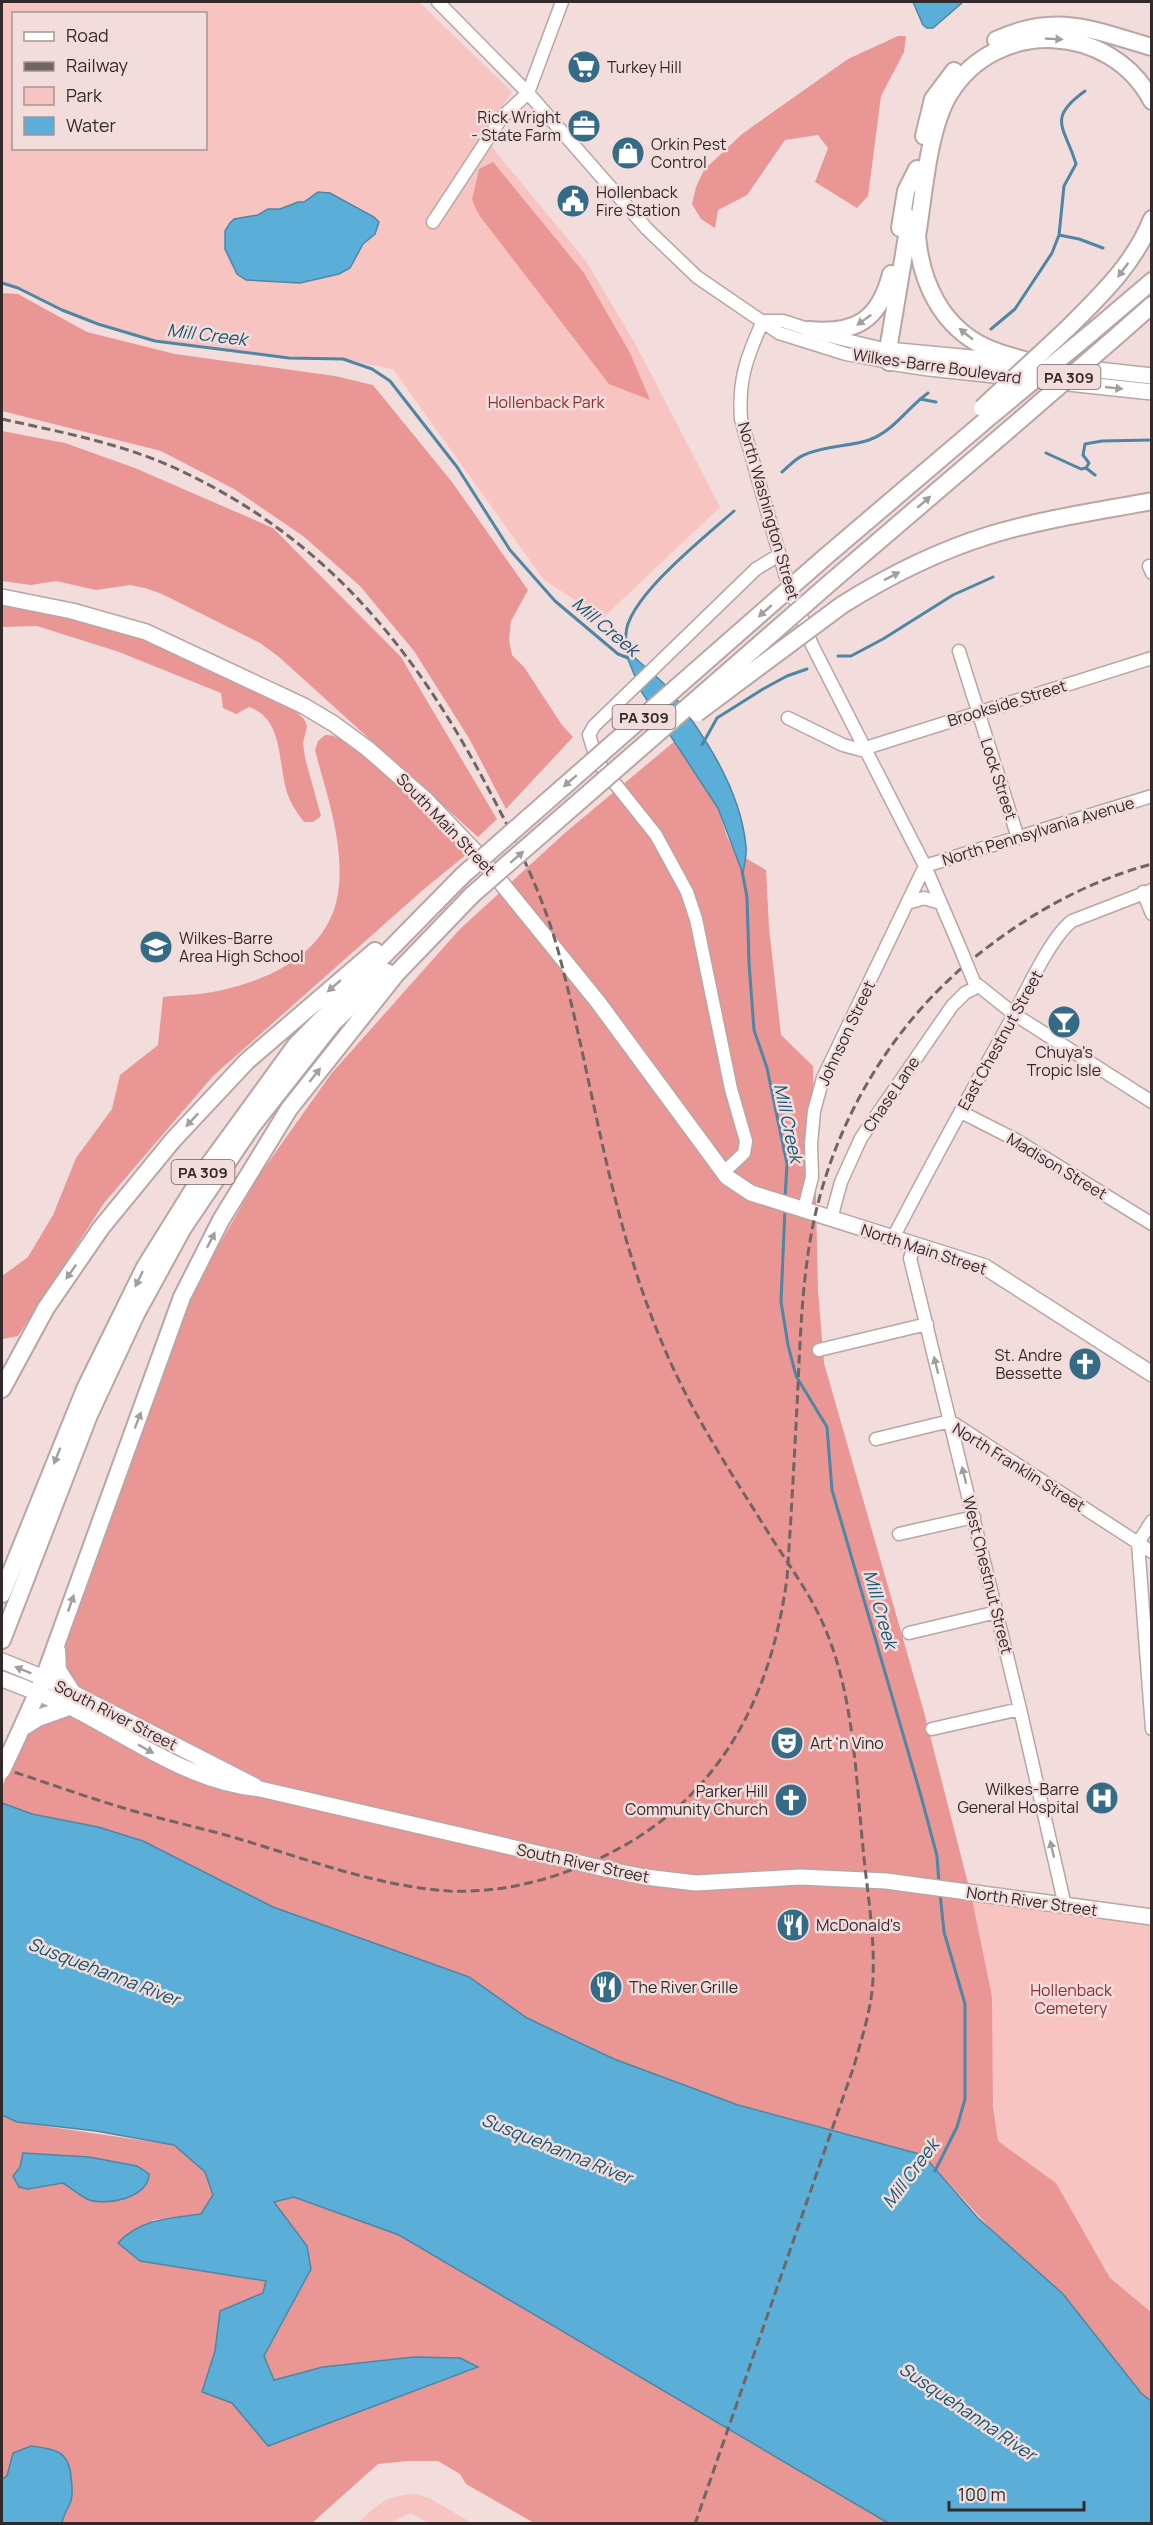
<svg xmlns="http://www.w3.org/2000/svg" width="1153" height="2525" font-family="Manrope,sans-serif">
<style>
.green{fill:#f8c4c2;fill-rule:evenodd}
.forest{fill:#ea9694}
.water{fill:#5aaed8;stroke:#4e86a4;stroke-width:1.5}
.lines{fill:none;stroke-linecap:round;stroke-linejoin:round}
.stream{stroke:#4e86a4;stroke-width:3}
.minor-casing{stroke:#b9a5a4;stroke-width:15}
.major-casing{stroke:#b9a5a4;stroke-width:18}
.highway-casing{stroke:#b9a5a4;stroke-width:20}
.minor{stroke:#fff;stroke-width:12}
.major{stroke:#fff;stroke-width:15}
.highway{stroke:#fff;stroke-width:16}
.rail{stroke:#716564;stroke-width:3;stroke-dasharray:9 4.5;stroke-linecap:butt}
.minor-bridge-casing{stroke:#b9a5a4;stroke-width:15;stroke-linecap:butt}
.major-bridge-casing{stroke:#b9a5a4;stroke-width:18;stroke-linecap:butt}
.highway-bridge-casing{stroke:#b9a5a4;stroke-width:20;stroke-linecap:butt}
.minor-bridge{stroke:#fff;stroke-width:12}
.major-bridge{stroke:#fff;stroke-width:15}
.highway-bridge{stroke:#fff;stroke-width:16}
.oneway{fill:#a39f9f}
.labels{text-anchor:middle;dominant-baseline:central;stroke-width:5;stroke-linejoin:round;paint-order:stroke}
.shield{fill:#f2dddc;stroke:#6c605f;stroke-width:1.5}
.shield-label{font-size:15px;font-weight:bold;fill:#322a2a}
.poi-label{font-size:16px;fill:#322a2a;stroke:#f2dddc;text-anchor:start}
.street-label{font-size:16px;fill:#322a2a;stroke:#f2dddc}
.park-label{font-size:16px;fill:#8f2d33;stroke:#f2dddc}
.water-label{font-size:18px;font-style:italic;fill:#155774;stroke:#f2dddc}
</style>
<rect width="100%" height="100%" fill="#f2dddc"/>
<path class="green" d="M 2,2 L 419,2 L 512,92 L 482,135 L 586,261 L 636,345 L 720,507 L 603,618 L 544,580 L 393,369 L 343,359 L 289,358 L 155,341 L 57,308 L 18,288 L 2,283 ZM 14,14 L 206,14 L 206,148 L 14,148 Z
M 972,1899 L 1151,1925 L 1151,2312 L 1110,2278 L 1056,2183 L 998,2141 Z
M 416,2494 L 429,2498 L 472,2523 L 429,2523 L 410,2513 L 391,2523 L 358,2523 C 378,2504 386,2495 416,2494 Z"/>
<path class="forest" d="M 898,36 L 906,36 L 904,52 L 881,96 L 868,196 L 857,208 L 815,182 L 828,148 L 818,135 L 785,140 L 747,195 L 718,210 L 715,228 L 701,219 L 692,204 L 696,187 L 704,170 L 742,134 L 848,59 Z
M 493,162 L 584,273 L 630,353 L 650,400 L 609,384 L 479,215 L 472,200 L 479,169 Z
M 2,293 L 18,294 L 87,332 L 175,354 L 335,376 L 373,385 L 452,482 L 528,590 L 511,621 L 509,640 L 512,655 L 524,667 L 562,725 L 573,737 L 506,809 L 470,740 L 414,651 L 360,586 L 303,536 L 234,489 L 161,451 L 2,411 Z
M 2,431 L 65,443 L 135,468 L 273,528 L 401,657 L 497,819 L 478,837 L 279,657 L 260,643 L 162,594 L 145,588 L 130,585 L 96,590 L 56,581 L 31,585 L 2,581 Z
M 2,604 L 94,623 L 133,634 L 296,712 L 304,719 L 307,726 L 303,743 L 305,758 L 321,816 L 313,822 L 304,822 C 296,811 289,801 286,789 C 278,760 283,719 249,707 L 236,714 L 223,708 L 221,693 L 119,652 L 37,626 L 2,627 Z
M 325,735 C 359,732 443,828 467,854 L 424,889 L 213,1076 L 104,1203 L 18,1336 L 3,1339 L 2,1276 L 28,1257 L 53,1215 L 76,1158 L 112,1109 L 120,1075 L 158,1045 L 163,997 C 181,995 200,995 218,991 C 275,979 334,949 339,885 C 343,839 326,793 315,750 L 318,741 Z
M 675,741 L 718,808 L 727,837 L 735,852 L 766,870 L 769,928 L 781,1035 L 813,1066 L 818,1291 L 824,1363 L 924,1712 L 972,1899 L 992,1997 L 993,2105 L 998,2141 L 1056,2183 L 1110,2278 L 1151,2312 L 1151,2401 L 1141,2393 L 923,2155 L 738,2105 L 614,2059 L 527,2018 L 469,1977 L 273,1907 L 143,1841 L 98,1827 L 32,1814 L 2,1803 L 2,1786 L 26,1737 L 71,1632 L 192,1293 L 258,1177 L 331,1074 L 459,930 L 566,832 Z
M 2,2115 L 17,2122 L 174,2145 L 205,2172 L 213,2195 L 201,2214 L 153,2220 L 140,2261 L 266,2281 L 263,2293 L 220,2311 L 215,2351 L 202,2392 L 232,2402 L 267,2446 L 477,2367 L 459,2358 L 414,2357 L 323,2367 L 274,2380 L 264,2356 L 311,2269 L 307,2246 L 273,2202 L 294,2197 L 399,2235 L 888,2523 L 534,2523 L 466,2484 L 460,2474 L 438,2461 L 408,2461 L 378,2464 L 312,2523 L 2,2523 Z"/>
<path class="water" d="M 913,2 L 963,2 L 933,28 L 927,28 L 923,25 Z
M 318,192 L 330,193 L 374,217 L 379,222 L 375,234 L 363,244 L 350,268 L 339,274 L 300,283 L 246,280 L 237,274 L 225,249 L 225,231 L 230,223 L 234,219 L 258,215 L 268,209 L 280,209 L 298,202 L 304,202 Z
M 627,657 L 634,657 C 645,667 658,677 668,688 C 703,733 741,789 746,847 C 747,855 744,865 743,874 L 718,808 L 641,691 Z
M 2,1803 L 32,1814 L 98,1827 L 143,1841 L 273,1907 L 469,1977 L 527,2018 L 614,2059 L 738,2105 L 923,2155 L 978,2218 L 1063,2294 L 1141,2393 L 1151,2401 L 1151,2523 L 888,2523 L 399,2235 L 294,2197 L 274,2202 L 307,2246 L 311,2269 L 264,2356 L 274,2380 L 323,2367 L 414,2357 L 460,2358 L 478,2367 L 268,2446 L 232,2403 L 202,2392 L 215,2351 L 220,2311 L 263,2293 L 266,2281 L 140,2261 L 118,2243 C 140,2219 170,2218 201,2214 L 213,2195 L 205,2172 L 174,2145 L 96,2131 L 17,2122 L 2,2115 Z
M 23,2153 L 89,2157 L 137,2166 L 149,2174 C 149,2198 105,2207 87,2199 C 79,2195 71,2188 63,2183 L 28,2189 L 19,2187 L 13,2176 L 20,2167 Z
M 31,2446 C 54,2449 69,2450 71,2477 C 72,2484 73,2494 71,2501 C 68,2509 63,2515 62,2523 L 2,2523 L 2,2479 L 7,2476 L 13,2453 Z"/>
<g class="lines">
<path class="stream" d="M 1059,235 L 1079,239 L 1103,248
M 2,283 L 18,288 L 62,310 L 98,324 L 155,341 L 289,358 L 343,359 L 372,369 L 390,381 L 457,467 L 510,550 L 555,601 L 618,654 L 628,658
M 991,329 L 1015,309 L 1052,253 L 1059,235 L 1064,186 L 1076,164 C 1065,127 1046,119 1085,91
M 920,399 L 936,402
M 1046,453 L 1081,469 L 1086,468 L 1089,463 L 1083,455 L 1085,444 L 1102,441 L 1152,440
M 1086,468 L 1095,475
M 782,472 C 789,466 796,458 804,455 C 825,445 848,447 869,440 C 894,431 907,408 928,393
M 838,656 L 851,656 L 883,639 L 953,595 L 993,577
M 627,657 C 627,649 625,641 626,634 C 627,598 707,535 734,511
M 702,745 L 717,718 L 763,689 L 787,676 L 807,669
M 742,871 L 747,897 L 749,963 L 754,1030 L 767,1068 L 787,1164 L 785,1198
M 785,1208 L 781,1302 L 788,1345 L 796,1376 L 827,1427 L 832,1490 L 921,1796 L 937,1856 L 939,1884
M 935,2171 L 957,2127 L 965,2099 L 965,2004 L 944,1932 L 940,1893"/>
<g class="minor-casing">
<path id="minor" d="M 438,2 L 528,93 L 647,229 L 697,277 L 779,333 L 846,354 L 889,362
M 433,222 L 502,117 L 528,93 L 562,2
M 763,321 C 747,356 738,380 741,419 L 785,574 L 812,645 L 925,866 L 961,950
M 763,321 L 783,321 L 829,336 L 888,350
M 1149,566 L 1152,573
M 959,651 L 1018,838
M 788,718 L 843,745 L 865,751 L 872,746 L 1152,658
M 925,866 L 1152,796
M 1143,892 L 1152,914
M 908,903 L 924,898 L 940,903
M 974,982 L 1014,1014 L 1152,1102
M 961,1112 L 1016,1140 L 1152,1224
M 723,1173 L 744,1153 L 746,1141 L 731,1089 L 696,919 L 687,892 L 656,835 L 597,761 L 589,735 L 594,726 L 756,569 L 779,555
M 804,1209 L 812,1177 L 811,1144 L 814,1111 L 823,1078 L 925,866
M 831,1219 L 841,1182 L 861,1138 L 952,1006 L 965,993 L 977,987
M 893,1238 C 931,1164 972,1091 1012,1018 C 1026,992 1050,938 1072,921 L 1152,890
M 915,1246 L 910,1258 L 1020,1709 L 1065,1906
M 819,1350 L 927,1324
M 876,1439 L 950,1421 L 1152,1552
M 899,1534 L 974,1517
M 1138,1543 L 1152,1729
M 1138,1543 L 1152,1521
M 909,1633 L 997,1612
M 932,1729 L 1020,1709"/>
</g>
<g class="major-casing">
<path id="major" d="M 888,350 L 1014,362
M 889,362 L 929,368 L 1152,392
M 1044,364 L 1152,376
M 2,597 L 72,611 L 146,632 L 304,706 L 334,724 L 368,749 L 426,800 L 482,859 L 598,1002 L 727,1177 L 751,1193 L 985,1267 L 1152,1374
M 2,1661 L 44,1678 L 255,1786
M 2,1679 C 26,1688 51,1698 74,1709 C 135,1740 190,1782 260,1789 L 580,1863
M 605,1869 L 645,1877 L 696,1883 L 800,1877 L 886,1881 L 1152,1917"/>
</g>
<g class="highway-casing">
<path id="highway" d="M 996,40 C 1057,12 1092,30 1152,47
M 924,136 L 933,99 L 954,71
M 900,228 L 906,191 L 917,169
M 1068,328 C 1101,295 1134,264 1152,219
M 809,330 C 855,334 879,321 891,274
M 1091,333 L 1152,281
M 1118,335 L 1152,305
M 889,362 L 888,350 L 910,218
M 1039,364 C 1021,359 1002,355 985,347 C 941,326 921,282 917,236 C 924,194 928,128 950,93 C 997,17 1111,23 1152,101
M 824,558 L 993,414
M 832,581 L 1020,420
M 842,605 C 888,576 938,551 990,535 C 1043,519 1098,511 1152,501
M 2,1389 L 46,1308 L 101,1228 L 173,1140 L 247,1061 L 375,951
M 2,1594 L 85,1389 L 145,1267 L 208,1166 L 296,1045 L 463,875
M 2,1640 L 89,1415 L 136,1314 L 183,1228 L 252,1126 L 333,1023 L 387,972
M 57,1650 L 58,1670 L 72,1692
M 22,1728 L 38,1718 L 69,1707
M 17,1738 L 44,1678 L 182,1297 L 221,1220 L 289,1109 L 396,974 L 472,895"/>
</g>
<use href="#minor" class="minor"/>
<use href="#major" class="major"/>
<use href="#highway" class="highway"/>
<path class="rail" d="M 2,419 C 60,432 120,443 175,468 C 325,537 415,648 490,792 C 518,845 545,899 560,958 C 594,1087 610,1221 663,1345 C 691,1413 732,1474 771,1537 C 787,1562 805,1587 818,1613 C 854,1686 855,1769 863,1848 C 867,1891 875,1935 873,1978 C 872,2008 862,2037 854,2066 L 695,2524
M 2,1768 C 48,1783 94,1800 141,1813 C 173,1822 205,1829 236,1838 C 307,1859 375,1886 449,1891 C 491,1893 535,1884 574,1869 C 706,1819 769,1714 787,1578 C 791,1521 794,1463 797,1406 C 800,1348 801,1288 812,1230 C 833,1122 893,1021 980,953 C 1031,913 1088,881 1152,864"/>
<g class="minor-bridge-casing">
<path id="minor-bridge" d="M 961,950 L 974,982"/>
</g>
<g class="major-bridge-casing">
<path id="major-bridge" d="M 580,1863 L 605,1869"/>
</g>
<g class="highway-bridge-casing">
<path id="highway-bridge" d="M 982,408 L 1068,328
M 993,414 L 1091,333
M 1020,420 L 1118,335
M 697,713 L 842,605
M 463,875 L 824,558
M 472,895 L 832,581
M 2,1770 L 17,1738"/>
</g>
<use href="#minor-bridge" class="minor-bridge"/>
<use href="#major-bridge" class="major-bridge"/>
<use href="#highway-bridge" class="highway-bridge"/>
</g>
<defs><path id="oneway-solid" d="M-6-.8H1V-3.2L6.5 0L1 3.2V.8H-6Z" transform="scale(1.5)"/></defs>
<g class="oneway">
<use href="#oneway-solid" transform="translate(1054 39) rotate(3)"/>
<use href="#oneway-solid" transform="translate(1123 270) rotate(126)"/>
<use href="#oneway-solid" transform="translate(864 320) rotate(144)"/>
<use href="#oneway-solid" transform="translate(966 334) rotate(-141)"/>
<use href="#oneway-solid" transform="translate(1114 388) rotate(6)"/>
<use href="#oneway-solid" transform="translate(924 502) rotate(-41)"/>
<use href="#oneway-solid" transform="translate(892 576) rotate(-27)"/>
<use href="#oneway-solid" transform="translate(765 611) rotate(139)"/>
<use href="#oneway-solid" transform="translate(570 781) rotate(139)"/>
<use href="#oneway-solid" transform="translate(517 857) rotate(-41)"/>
<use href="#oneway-solid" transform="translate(334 986) rotate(139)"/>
<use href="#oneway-solid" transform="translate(315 1075) rotate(-52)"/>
<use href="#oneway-solid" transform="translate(192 1120) rotate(133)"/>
<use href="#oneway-solid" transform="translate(211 1240) rotate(-63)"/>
<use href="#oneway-solid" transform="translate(71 1272) rotate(125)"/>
<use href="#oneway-solid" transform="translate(139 1279) rotate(116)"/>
<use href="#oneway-solid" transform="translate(936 1365) rotate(-104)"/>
<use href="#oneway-solid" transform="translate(138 1420) rotate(-69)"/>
<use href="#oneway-solid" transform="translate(57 1456) rotate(112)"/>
<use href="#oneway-solid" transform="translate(964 1475) rotate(-104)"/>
<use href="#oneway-solid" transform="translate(71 1603) rotate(-71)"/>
<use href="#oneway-solid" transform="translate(23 1670) rotate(-158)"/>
<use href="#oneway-solid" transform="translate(146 1749) rotate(29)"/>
<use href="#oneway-solid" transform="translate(1052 1849) rotate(-103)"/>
</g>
<defs>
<g id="supermarket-disc" transform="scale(1.725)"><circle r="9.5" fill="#356b86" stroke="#f2dddc"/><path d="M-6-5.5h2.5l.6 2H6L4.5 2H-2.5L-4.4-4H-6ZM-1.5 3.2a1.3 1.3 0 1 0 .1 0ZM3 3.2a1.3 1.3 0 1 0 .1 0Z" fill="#fff"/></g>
<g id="office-disc" transform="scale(1.725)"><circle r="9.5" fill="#356b86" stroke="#f2dddc"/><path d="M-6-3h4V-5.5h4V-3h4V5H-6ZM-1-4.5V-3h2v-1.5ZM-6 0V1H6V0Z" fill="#fff"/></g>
<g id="shop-disc" transform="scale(1.725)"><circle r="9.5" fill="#356b86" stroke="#f2dddc"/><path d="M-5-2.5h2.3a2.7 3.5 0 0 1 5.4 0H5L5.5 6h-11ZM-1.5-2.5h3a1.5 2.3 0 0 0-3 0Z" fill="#fff"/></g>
<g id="civic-disc" transform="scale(1.725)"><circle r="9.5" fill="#356b86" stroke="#f2dddc"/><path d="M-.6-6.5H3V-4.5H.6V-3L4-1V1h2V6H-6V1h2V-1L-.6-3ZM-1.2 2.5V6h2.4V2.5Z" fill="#fff"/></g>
<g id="school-disc" transform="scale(1.725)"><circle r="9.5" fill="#356b86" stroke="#f2dddc"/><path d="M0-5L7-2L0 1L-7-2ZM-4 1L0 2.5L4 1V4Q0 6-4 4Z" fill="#fff"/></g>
<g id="bar-disc" transform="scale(1.725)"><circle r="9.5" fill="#356b86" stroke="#f2dddc"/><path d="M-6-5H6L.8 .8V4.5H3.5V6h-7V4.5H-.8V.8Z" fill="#fff"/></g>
<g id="church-disc" transform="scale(1.725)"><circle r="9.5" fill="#356b86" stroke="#f2dddc"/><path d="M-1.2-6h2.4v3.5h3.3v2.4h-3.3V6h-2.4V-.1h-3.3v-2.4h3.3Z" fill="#fff"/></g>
<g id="theatre-disc" transform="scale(1.725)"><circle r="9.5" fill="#356b86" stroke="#f2dddc"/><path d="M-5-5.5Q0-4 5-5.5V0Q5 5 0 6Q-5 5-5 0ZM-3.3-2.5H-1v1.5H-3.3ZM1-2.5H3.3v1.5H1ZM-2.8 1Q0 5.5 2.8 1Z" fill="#fff"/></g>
<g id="hospital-disc" transform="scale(1.725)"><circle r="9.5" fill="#356b86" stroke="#f2dddc"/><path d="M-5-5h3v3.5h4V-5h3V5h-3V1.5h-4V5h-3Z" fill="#fff"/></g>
<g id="restaurant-disc" transform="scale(1.725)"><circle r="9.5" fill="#356b86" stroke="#f2dddc"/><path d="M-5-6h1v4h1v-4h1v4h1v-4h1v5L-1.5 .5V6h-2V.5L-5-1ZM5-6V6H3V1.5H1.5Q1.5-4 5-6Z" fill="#fff"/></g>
</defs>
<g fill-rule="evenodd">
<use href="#supermarket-disc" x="584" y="67"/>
<use href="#office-disc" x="584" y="126"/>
<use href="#shop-disc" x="628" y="153"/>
<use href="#civic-disc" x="573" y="201"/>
<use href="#school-disc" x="156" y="947"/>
<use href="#bar-disc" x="1064" y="1022"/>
<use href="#church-disc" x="1085" y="1364"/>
<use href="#theatre-disc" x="787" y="1743"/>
<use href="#hospital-disc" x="1102" y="1798"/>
<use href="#church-disc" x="791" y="1800"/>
<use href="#restaurant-disc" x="793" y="1925"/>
<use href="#restaurant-disc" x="606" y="1987"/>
</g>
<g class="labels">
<g class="shield">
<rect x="1037.5" y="365" width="63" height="24" rx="4.5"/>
<rect x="612.5" y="705" width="63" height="24" rx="4.5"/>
<rect x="171.5" y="1160" width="63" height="24" rx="4.5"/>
</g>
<g class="shield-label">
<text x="1069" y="377">PA 309</text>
<text x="644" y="717">PA 309</text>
<text x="203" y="1172">PA 309</text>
</g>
<g class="poi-label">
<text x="607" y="67">Turkey Hill</text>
<text x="561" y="117" text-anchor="end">Rick Wright<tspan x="561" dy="18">- State Farm</tspan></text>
<text x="651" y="144">Orkin Pest<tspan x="651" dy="18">Control</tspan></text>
<text x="596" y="192">Hollenback<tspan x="596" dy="18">Fire Station</tspan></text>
<text x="179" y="938">Wilkes-Barre<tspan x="179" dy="18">Area High School</tspan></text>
<text x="1064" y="1052" text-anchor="middle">Chuya's<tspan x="1064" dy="18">Tropic Isle</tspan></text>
<text x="1062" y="1355" text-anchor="end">St. Andre<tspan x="1062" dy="18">Bessette</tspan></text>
<text x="810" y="1743">Art 'n Vino</text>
<text x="1079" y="1789" text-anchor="end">Wilkes-Barre<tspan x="1079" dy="18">General Hospital</tspan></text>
<text x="768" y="1791" text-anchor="end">Parker Hill<tspan x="768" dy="18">Community Church</tspan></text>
<text x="816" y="1925">McDonald's</text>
<text x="629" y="1987">The River Grille</text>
</g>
<g class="street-label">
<text transform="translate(937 366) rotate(8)">Wilkes-Barre Boulevard</text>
<text transform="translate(769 511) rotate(74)">North Washington Street</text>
<text transform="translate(1007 703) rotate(-17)">Brookside Street</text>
<text transform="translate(999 779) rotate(72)">Lock Street</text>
<text transform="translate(446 824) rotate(46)">South Main Street</text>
<text transform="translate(1038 831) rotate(-17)">North Pennsylvania Avenue</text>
<text transform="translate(846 1033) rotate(-65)">Johnson Street</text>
<text transform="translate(1000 1040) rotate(-61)">East Chestnut Street</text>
<text transform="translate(891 1094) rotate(-56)">Chase Lane</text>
<text transform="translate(1057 1166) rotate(31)">Madison Street</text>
<text transform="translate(924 1249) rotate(18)">North Main Street</text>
<text transform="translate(1019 1467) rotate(32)">North Franklin Street</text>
<text transform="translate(988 1575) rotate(76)">West Chestnut Street</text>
<text transform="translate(116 1715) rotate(27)">South River Street</text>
<text transform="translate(583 1863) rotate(12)">South River Street</text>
<text transform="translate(1032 1901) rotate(8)">North River Street</text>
</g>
<g class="park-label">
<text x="546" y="402">Hollenback Park</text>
<text x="1071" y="1990">Hollenback<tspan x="1071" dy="18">Cemetery</tspan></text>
</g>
<g class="water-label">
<text transform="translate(207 334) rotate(7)">Mill Creek</text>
<text transform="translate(606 626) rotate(40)">Mill Creek</text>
<text transform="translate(789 1123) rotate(78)">Mill Creek</text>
<text transform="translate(881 1609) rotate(74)">Mill Creek</text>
<text transform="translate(104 1971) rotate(21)">Susquehanna River</text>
<text transform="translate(557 2148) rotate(22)">Susquehanna River</text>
<text transform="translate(910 2173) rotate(-53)">Mill Creek</text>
<text transform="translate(968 2411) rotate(34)">Susquehanna River</text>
</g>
</g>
<rect width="1153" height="2525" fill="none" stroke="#322a2a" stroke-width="6"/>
<rect x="12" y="12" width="195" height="138" fill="#f2dddc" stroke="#a59595" stroke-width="1.5"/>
<rect x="24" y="32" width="30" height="9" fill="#ffffff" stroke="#a59595" stroke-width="1.5"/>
<text x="66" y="42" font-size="18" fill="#322a2a">Road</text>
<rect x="24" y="62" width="30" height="9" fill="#716564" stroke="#a59595" stroke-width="1.5"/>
<text x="66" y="72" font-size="18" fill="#322a2a">Railway</text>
<rect x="24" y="87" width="30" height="18" fill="#f8c4c2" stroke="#a59595" stroke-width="1.5"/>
<text x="66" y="102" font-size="18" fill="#322a2a">Park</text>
<rect x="24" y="117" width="30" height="18" fill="#5aaed8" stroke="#a59595" stroke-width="1.5"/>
<text x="66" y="132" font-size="18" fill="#322a2a">Water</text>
<path d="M949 2501v9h135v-9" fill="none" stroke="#322a2a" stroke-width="3"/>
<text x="958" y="2501" font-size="18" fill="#322a2a" stroke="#f2dddc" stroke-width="4.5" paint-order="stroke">100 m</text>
</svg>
